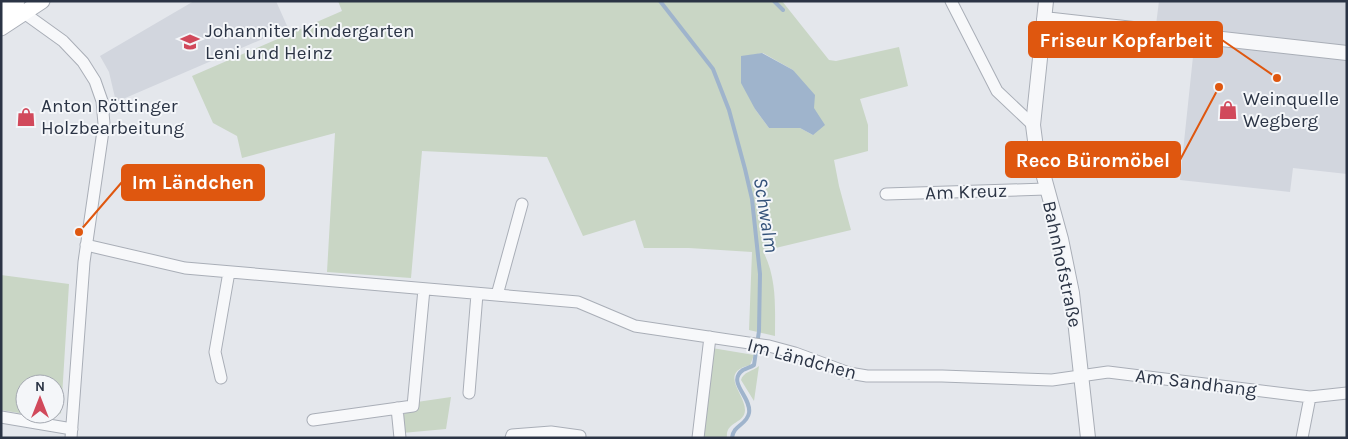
<svg xmlns="http://www.w3.org/2000/svg" width="1348" height="439" font-family="Karla,sans-serif">
<style>
.built{fill:#d2d6de}
.green{fill:#c9d6c5;fill-rule:evenodd}
.water{fill:#9fb4cc}
.lines{fill:none;stroke-linecap:round;stroke-linejoin:round}
.stream{stroke:#9fb4cc;stroke-width:4}
.minor-casing{stroke:#a9aeb7;stroke-width:13}
.tertiary-casing{stroke:#a9aeb7;stroke-width:16}
.secondary-casing{stroke:#a9aeb7;stroke-width:17}
.minor{stroke:#f7f8fa;stroke-width:11}
.tertiary{stroke:#f7f8fa;stroke-width:14}
.secondary{stroke:#fff;stroke-width:15}
.labels{text-anchor:middle;dominant-baseline:central;stroke-width:4;stroke-linejoin:round;paint-order:stroke}
.poi-label{font-size:19px;fill:#2b3445;stroke:#f4f6f9;text-anchor:start}
.street-label{font-size:19px;fill:#2b3445;stroke:#f4f6f9}
.water-label{font-size:20px;font-style:italic;fill:#34527a;stroke:#f4f6f9}
.leader{fill:none;stroke:#df570f;stroke-width:2}
.callout-dot{fill:#df570f;stroke:#f4f6f9;stroke-width:2}
.callout{fill:#df570f;stroke:#df570f;stroke-width:2}
.callout-label{font-size:20px;text-anchor:middle;font-weight:bold;fill:#fff}
</style>
<rect width="100%" height="100%" fill="#e4e7ec"/>
<path class="built" d="M 194,1 L 276,1 L 288,28 L 116,102 L 109,72 L 100,56 Z
M 1159,1 L 1347,1 L 1347,174 L 1293,168 L 1290,192 L 1180,180 L 1194,47 L 1154,41 Z"/>
<path class="green" d="M 338,1 L 782,1 L 829,60 L 836,61 L 899,47 L 908,86 L 860,99 L 868,125 L 868,151 L 834,160 L 839,186 L 851,230 L 763,251 C 777,279 775,305 775,336 L 749,330 L 752,252 L 689,248 L 644,248 L 635,220 L 583,236 L 547,157 L 422,151 L 411,278 L 327,272 L 335,133 L 242,158 L 237,136 L 213,123 L 192,76 L 342,11 ZM 763,53 L 793,70 L 814,108 L 813,135 L 800,128 L 769,128 L 755,109 L 741,57 Z
M 1,275 L 69,284 L 61,413 L 53,419 L 26,414 L 55,414 L 55,384 L 25,384 L 25,414 L 1,410 Z
M 712,348 L 754,355 L 750,365 C 718,373 745,393 745,410 C 745,424 725,421 727,438 L 702,438 Z
M 759,366 L 754,401 L 741,380 C 743,372 753,371 759,366 Z
M 451,397 L 446,429 L 402,433 L 401,416 L 416,407 L 417,402 Z"/>
<path class="water" d="M 762,53 L 793,70 L 815,95 L 814,108 L 825,125 L 813,135 L 800,128 L 769,128 L 755,109 L 741,83 L 741,56 Z"/>
<g class="lines">
<path class="stream" d="M 660,1 L 713,69 L 729,110 L 745,169 L 752,199 L 760,274 L 759,331 L 754,365 C 751,367 747,368 743,370 C 726,382 752,397 749,413 C 747,425 733,425 732,438
M 774,1 L 783,10"/>
<g class="minor-casing">
<path id="minor" d="M 951,1 L 997,91 L 1033,125
M 1,3 L 11,6 L 24,13 L 63,41 L 83,62 L 95,81 L 102,101 L 104,124 L 84,262 L 71,438
M 886,194 L 1046,189
M 86,245 L 185,268 L 578,302 L 635,326 L 769,346 L 795,353 L 849,373 L 867,376 L 942,376 L 1052,380 L 1108,372 L 1310,397 L 1347,393
M 497,295 L 522,204
M 221,378 L 215,352 L 229,272
M 469,393 L 477,294
M 397,408 L 400,438
M 1,417 L 72,429
M 313,420 L 413,406 L 424,289
M 511,438 L 512,435 L 551,432 L 580,436
M 698,438 L 710,337
M 1302,438 L 1310,397"/>
</g>
<g class="tertiary-casing">
<path id="tertiary" d="M 1046,1 L 1033,125 L 1036,148 L 1061,239 L 1072,293 L 1088,438
M 1044,19 L 1347,53"/>
</g>
<g class="secondary-casing">
<path id="secondary" d="M 1,12 L 17,1
M 1,28 L 42,1"/>
</g>
<use href="#minor" class="minor"/>
<use href="#tertiary" class="tertiary"/>
<use href="#secondary" class="secondary"/>
</g>
<defs>
<g id="school-bare" transform="scale(1.5)"><path d="M0-5L7-2L0 1L-7-2ZM-4 1L0 2.5L4 1V4Q0 6-4 4Z" fill="#d1495b" stroke="#f4f6f9" stroke-width="2.5" paint-order="stroke"/></g>
<g id="shop-bare" transform="scale(1.5)"><path d="M-5-2.5h2.3a2.7 3.5 0 0 1 5.4 0H5L5.5 6h-11ZM-1.5-2.5h3a1.5 2.3 0 0 0-3 0Z" fill="#d1495b" stroke="#f4f6f9" stroke-width="2.5" paint-order="stroke"/></g>
</defs>
<g fill-rule="evenodd">
<use href="#school-bare" x="190" y="42"/>
<use href="#shop-bare" x="1228" y="110"/>
<use href="#shop-bare" x="26" y="117"/>
</g>
<g class="labels">
<g class="poi-label">
<text x="205" y="31">Johanniter Kindergarten<tspan x="205" dy="22">Leni und Heinz</tspan></text>
<text x="1243" y="99">Weinquelle<tspan x="1243" dy="22">Wegberg</tspan></text>
<text x="41" y="106">Anton Röttinger<tspan x="41" dy="22">Holzbearbeitung</tspan></text>
</g>
<g class="street-label">
<text transform="translate(966 192) rotate(-2)">Am Kreuz</text>
<text transform="translate(1062 264) rotate(78)">Bahnhofstraße</text>
<text transform="translate(802 359) rotate(15)">Im Ländchen</text>
<text transform="translate(1196 383) rotate(7)">Am Sandhang</text>
</g>
<g class="water-label">
<text transform="translate(766 215) rotate(81)">Schwalm</text>
</g>
</g>
<path class="leader" d="M1277 78L1222 40M1219 87L1180 160M79 232L122 182"/>
<g class="callout-dot">
<circle cx="1277" cy="78" r="5"/>
<circle cx="1219" cy="87" r="5"/>
<circle cx="79" cy="232" r="5"/>
</g>
<g class="callout">
<rect x="1029" y="22" width="193" height="35" rx="5"/>
<rect x="1006" y="142" width="174" height="35" rx="5"/>
<rect x="122" y="165" width="142" height="35" rx="5"/>
</g>
<g class="callout-label">
<text x="1126" y="47">Friseur Kopfarbeit</text>
<text x="1093" y="167">Reco Büromöbel</text>
<text x="193" y="189">Im Ländchen</text>
</g>
<rect width="1348" height="439" fill="none" stroke="#2b3445" stroke-width="5"/>
<g transform="translate(40 399)"><circle r="24" fill="#f4f6f9" stroke="#a4a8b1"/>
<path d="M0-4L9 19L0 12L-9 19Z" fill="#d1495b"/>
<text y="-8" font-size="14" font-weight="bold" text-anchor="middle" fill="#2b3445">N</text>
</g>
</svg>
